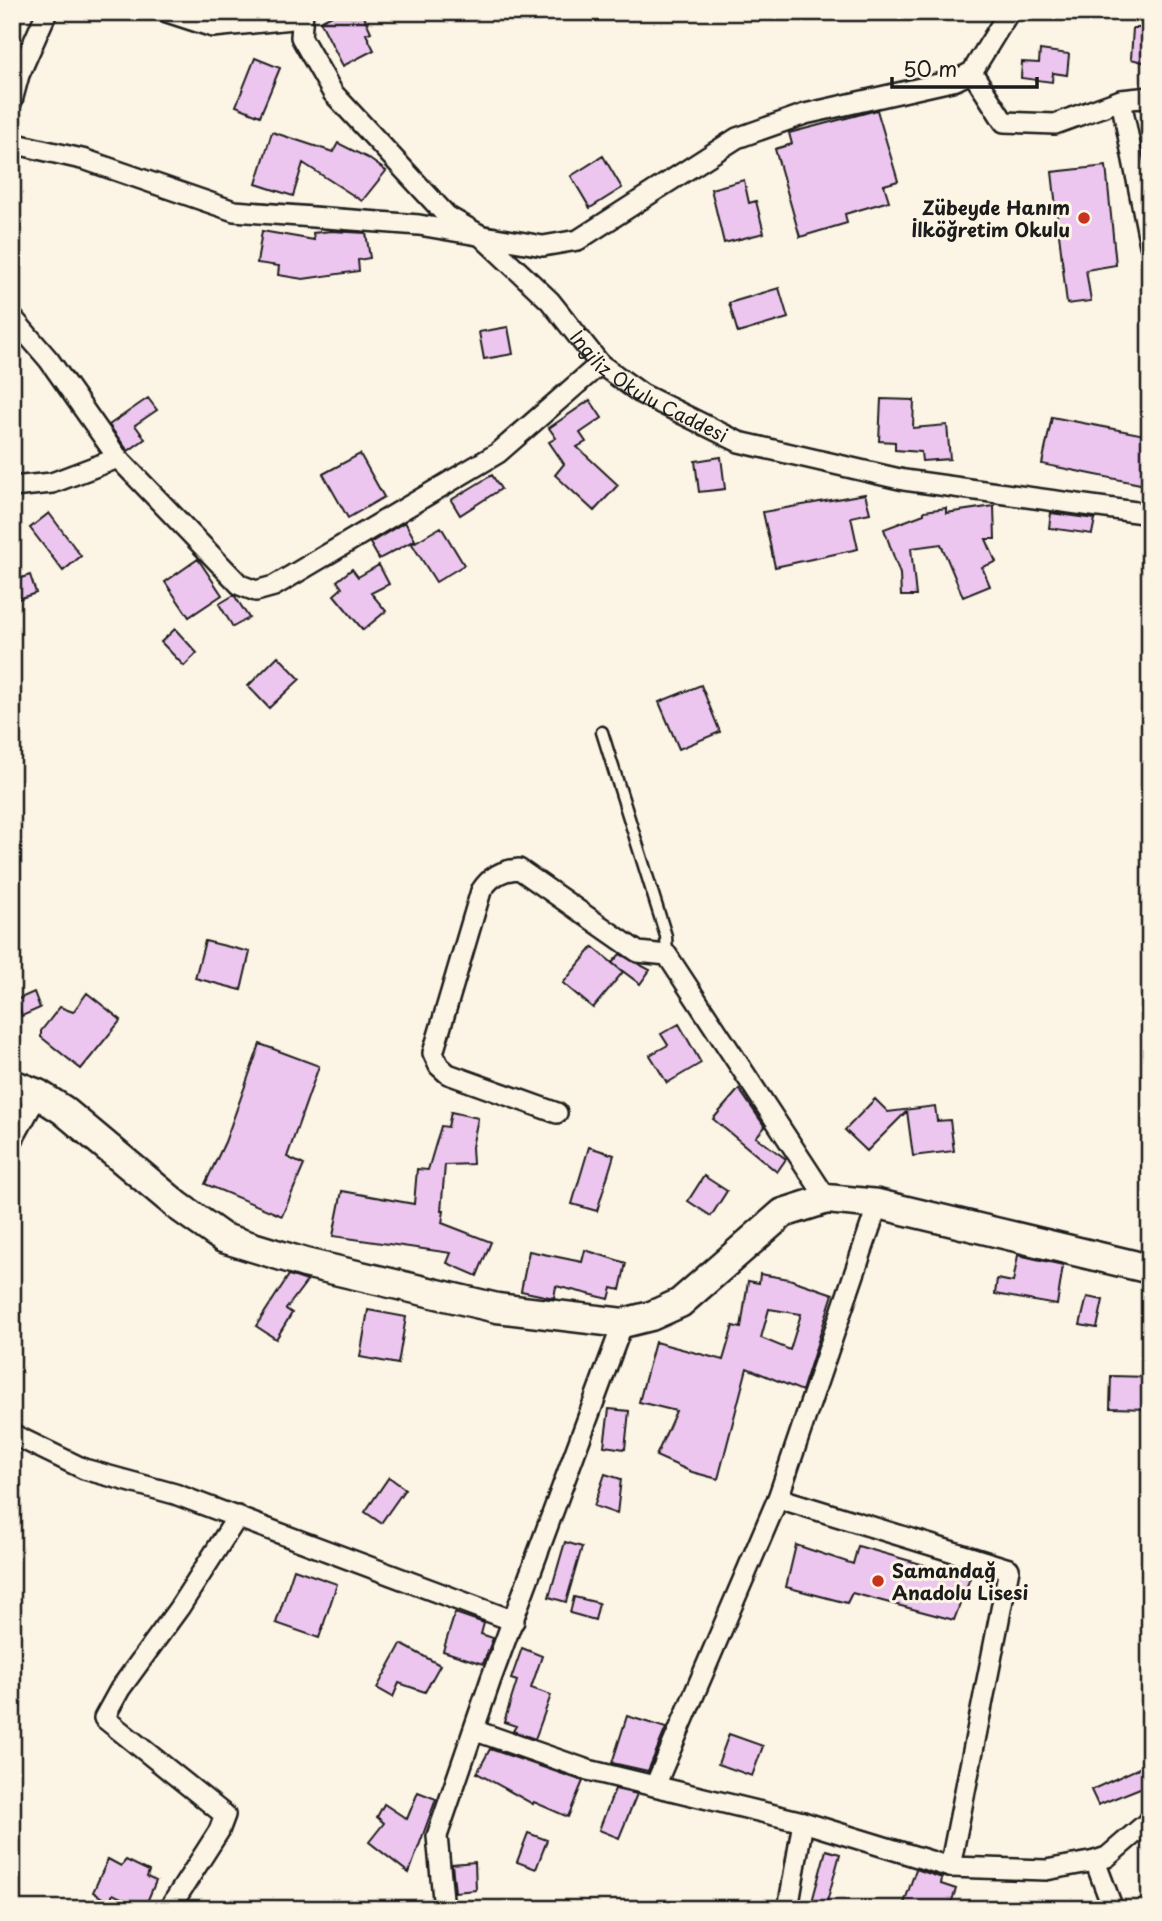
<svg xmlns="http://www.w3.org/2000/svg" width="1162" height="1921" font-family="'Playpen Sans',sans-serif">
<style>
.building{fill:#edc6f0;stroke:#1c1c1c;stroke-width:2;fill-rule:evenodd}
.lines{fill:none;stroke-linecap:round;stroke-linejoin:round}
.lane-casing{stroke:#1c1c1c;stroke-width:15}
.street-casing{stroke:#1c1c1c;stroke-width:24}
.secondary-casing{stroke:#1c1c1c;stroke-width:33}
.lane{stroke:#fcf5e5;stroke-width:10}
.street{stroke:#fcf5e5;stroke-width:19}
.secondary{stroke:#fcf5e5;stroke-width:28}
.poi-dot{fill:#c8321e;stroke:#fcf5e5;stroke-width:2.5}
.labels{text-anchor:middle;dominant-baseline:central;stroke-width:6;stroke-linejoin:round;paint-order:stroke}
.poi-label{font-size:19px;font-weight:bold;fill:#1c1c1c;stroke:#fcf5e5;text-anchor:end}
.street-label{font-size:19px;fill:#1c1c1c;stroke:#fcf5e5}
</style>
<rect width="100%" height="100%" fill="#fcf5e5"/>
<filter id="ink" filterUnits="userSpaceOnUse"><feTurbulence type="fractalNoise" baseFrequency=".0143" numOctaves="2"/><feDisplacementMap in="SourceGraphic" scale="14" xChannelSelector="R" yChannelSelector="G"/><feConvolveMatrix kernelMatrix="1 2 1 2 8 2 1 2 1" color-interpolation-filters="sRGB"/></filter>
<g filter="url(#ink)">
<path class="building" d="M 338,12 L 362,12 L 371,32 L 366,34 L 374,50 L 343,66 L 320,21 Z
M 1133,28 L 1150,28 L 1150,64 L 1131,59 Z
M 1040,50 L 1069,54 L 1067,75 L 1053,73 L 1052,82 L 1021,78 L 1022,62 L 1039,63 Z
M 255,58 L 280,68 L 260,116 L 236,106 Z
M 877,110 L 898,181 L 884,185 L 889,201 L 845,214 L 847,223 L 800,237 L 775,149 L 792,144 L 789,133 Z
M 272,132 L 333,152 L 338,143 L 368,158 L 386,171 L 362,201 L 303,163 L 293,196 L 256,184 Z
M 603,156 L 622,188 L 590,208 L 571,176 Z
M 1106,166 L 1116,265 L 1086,270 L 1091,301 L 1067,304 L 1052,172 Z
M 744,180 L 749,203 L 756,201 L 764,233 L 724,243 L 711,189 Z
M 262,231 L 314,240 L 313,233 L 331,231 L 366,233 L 370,258 L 358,260 L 359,271 L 303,279 L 278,275 L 279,266 L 257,263 Z
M 779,288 L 788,318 L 738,333 L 729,303 Z
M 508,327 L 513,354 L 484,359 L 479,332 Z
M 148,398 L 157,410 L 135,425 L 145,439 L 128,451 L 109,425 Z
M 881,399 L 914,400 L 913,428 L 947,425 L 950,459 L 922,461 L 921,452 L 895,450 L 895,442 L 879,441 Z
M 590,400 L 602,418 L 580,433 L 586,442 L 577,447 L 618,485 L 594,511 L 555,475 L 564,464 L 549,442 L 556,438 L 549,428 Z
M 1052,417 L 1150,436 L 1150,486 L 1042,464 Z
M 360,454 L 384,497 L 348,518 L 323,474 Z
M 721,457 L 725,489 L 699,492 L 695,461 Z
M 492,475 L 501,489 L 460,515 L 451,500 Z
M 865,494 L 870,513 L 851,517 L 858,549 L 775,567 L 763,512 Z
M 994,506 L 995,539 L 986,539 L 996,562 L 982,567 L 990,586 L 963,597 L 941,544 L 911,548 L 916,596 L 901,596 L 900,574 L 884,529 L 924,514 L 924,511 L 946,508 L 946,513 Z
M 49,513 L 81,556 L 63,571 L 30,528 Z
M 1051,513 L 1095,519 L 1092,534 L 1049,528 Z
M 405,522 L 415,540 L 379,559 L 370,543 Z
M 441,527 L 464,565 L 436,582 L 412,544 Z
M 198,559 L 222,595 L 189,617 L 165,582 Z
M 379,565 L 389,584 L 371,593 L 386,611 L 363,630 L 334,595 L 342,588 L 337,581 L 352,569 L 358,577 Z
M 30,575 L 36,593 L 12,601 L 12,581 Z
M 234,595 L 249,618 L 233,627 L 219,604 Z
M 175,629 L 197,653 L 184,666 L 161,642 Z
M 278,656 L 300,679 L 269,708 L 248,686 Z
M 701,685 L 720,732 L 679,749 L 659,702 Z
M 205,941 L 250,952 L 241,990 L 195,978 Z
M 593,947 L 623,972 L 593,1008 L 563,983 Z
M 620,954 L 650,970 L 640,984 L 612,963 Z
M 34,992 L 40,1008 L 22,1016 L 16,1000 Z
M 87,993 L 121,1020 L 81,1069 L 41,1037 L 41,1031 L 60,1007 L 73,1012 Z
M 679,1024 L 701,1063 L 667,1083 L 650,1055 L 668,1045 L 661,1034 Z
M 260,1044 L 319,1066 L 287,1157 L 304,1165 L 282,1216 L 205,1184 L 225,1142 Z
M 739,1089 L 765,1127 L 756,1137 L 786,1159 L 777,1172 L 713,1119 Z
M 875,1099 L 888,1112 L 935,1106 L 937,1121 L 950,1120 L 954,1151 L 913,1156 L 907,1111 L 867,1151 L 845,1130 Z
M 451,1112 L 478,1118 L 472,1147 L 473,1164 L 445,1165 L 441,1211 L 444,1211 L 442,1223 L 491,1242 L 477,1276 L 447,1263 L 451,1253 L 333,1236 L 342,1191 L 414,1204 L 417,1169 L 428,1170 L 441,1126 L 448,1127 Z
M 589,1147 L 614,1155 L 597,1211 L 572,1204 Z
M 704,1176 L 727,1191 L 711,1216 L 688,1201 Z
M 585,1250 L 626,1263 L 620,1290 L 612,1288 L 609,1299 L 556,1286 L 554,1298 L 521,1291 L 529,1251 L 582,1262 Z
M 1018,1255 L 1063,1265 L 1057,1305 L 995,1294 L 997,1279 L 1013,1282 Z
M 760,1274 L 789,1279 L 833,1294 L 802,1391 L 747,1368 L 718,1479 L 692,1472 L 656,1456 L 676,1411 L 639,1402 L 655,1342 L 723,1360 L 733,1326 L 741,1328 L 748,1281 L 759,1283 ZM 769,1309 L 801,1314 L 790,1350 L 761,1338 Z
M 289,1275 L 307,1281 L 286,1309 L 292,1313 L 276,1339 L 256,1326 Z
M 1087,1297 L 1103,1300 L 1097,1328 L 1080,1325 Z
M 368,1310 L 406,1317 L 398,1364 L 360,1357 Z
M 1111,1376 L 1150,1377 L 1150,1409 L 1110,1408 Z
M 609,1409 L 629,1411 L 625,1449 L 604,1446 Z
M 605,1474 L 621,1479 L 617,1514 L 594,1506 Z
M 389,1477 L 405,1489 L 381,1523 L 365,1512 Z
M 565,1542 L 582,1547 L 566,1602 L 549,1597 Z
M 796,1545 L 853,1564 L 858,1546 L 970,1578 L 954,1620 L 852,1593 L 847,1603 L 786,1587 Z
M 294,1569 L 337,1584 L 319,1638 L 276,1623 Z
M 574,1597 L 599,1603 L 595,1620 L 570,1613 Z
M 455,1613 L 484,1623 L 481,1634 L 493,1638 L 483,1664 L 443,1651 Z
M 401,1644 L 440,1665 L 425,1692 L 399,1683 L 393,1697 L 377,1688 Z
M 522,1648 L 542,1656 L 531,1688 L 551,1695 L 535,1739 L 513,1731 L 516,1726 L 504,1722 L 517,1681 L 511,1679 Z
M 627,1716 L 666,1728 L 648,1771 L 612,1763 Z
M 729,1734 L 763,1746 L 752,1776 L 718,1764 Z
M 490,1749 L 583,1781 L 568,1817 L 534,1802 L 533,1804 L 477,1773 Z
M 1150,1763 L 1150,1784 L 1098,1805 L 1091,1790 Z
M 615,1789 L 637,1794 L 619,1838 L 599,1830 Z
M 418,1792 L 436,1799 L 409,1873 L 369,1842 L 384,1823 L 377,1817 L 384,1804 L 407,1819 Z
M 528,1833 L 547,1840 L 536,1869 L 517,1862 Z
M 826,1850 L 840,1854 L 825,1909 L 810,1909 Z
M 108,1859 L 121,1866 L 126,1860 L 149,1871 L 147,1877 L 156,1881 L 144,1909 L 113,1894 L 109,1902 L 93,1892 Z
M 475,1862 L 476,1890 L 455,1892 L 452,1864 Z
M 916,1869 L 942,1878 L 941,1884 L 956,1889 L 949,1909 L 902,1909 Z"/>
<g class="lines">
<g class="lane-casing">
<path id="lane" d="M 602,732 L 666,936 L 667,955"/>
</g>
<g class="street-casing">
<g id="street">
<path d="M 167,12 L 213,27 L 302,18"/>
<path id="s1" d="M 303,12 L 301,37 L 333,93 L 447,216 L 480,235 L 550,301 L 600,364 L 642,394 L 739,442 L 904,480 L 1150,514"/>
<path d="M 972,72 L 1004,122 L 1055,124 L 1121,100 L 1150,97"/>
<path d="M 1121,100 L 1150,245"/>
<path d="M 12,101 L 19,75 L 47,12"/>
<path d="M 12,143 L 86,160 L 234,211 L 419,225 L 543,246 L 578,240 L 737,138 L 805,114 L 956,80 L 972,72 L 1009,12"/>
<path d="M 12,317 L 49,360 L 118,458 L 240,585 L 256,591 L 274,586 L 498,453 L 600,364"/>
<path d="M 12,487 L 52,483 L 118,458"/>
<path d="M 557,1113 L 448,1074 L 439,1066 L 433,1053 L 481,891 C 490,877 501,870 519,869 L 638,952 L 667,955 L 827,1199"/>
<path d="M 12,1141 L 38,1094"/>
<path d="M 12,1434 L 84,1469 L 175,1494 L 514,1621"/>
<path d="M 778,1498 L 1009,1569 L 950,1867"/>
<path d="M 476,1731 L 588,1770 L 803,1822 L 950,1867 L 1046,1870 L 1095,1861 L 1107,1857 L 1150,1820"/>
<path d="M 655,1786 L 778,1498 L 878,1204"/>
<path d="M 1095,1861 L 1113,1909"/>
<path d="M 169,1909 L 219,1831 L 225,1815 L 104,1718 L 120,1689 L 179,1608 L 238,1516"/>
<path d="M 444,1909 L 437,1836 L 491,1679 L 623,1323"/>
<path d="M 788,1909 L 803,1822"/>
</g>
</g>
<g class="secondary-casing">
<path id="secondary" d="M 12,1084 L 38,1094 L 63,1110 L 178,1206 L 223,1238 L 305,1263 L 497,1308 L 623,1323 L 651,1316 L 680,1303 L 783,1213 L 827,1199 L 878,1204 L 1150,1269"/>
</g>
<use href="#lane" class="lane"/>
<use href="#street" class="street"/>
<use href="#secondary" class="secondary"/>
</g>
</g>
<g class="poi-dot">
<circle cx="1084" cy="218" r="7"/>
<circle cx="878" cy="1581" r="7"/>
</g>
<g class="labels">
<g class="poi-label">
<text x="1070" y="207">Zübeyde Hanım<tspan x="1070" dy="22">İlköğretim Okulu</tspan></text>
<text x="892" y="1570" text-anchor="start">Samandağ<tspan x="892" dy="22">Anadolu Lisesi</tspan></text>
</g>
<g class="street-label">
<text stroke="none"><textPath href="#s1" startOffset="525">İngiliz Okulu Caddesi</textPath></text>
</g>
</g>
<rect width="1162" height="1921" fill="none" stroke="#fcf5e5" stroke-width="42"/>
<rect x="21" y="21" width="1120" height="1879" fill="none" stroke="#1c1c1c" stroke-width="2.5" filter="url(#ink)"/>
<path d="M892 77v10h145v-10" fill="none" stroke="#1c1c1c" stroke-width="3.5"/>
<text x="903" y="77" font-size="21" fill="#1c1c1c" stroke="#fcf5e5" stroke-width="5" paint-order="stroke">50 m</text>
</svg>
